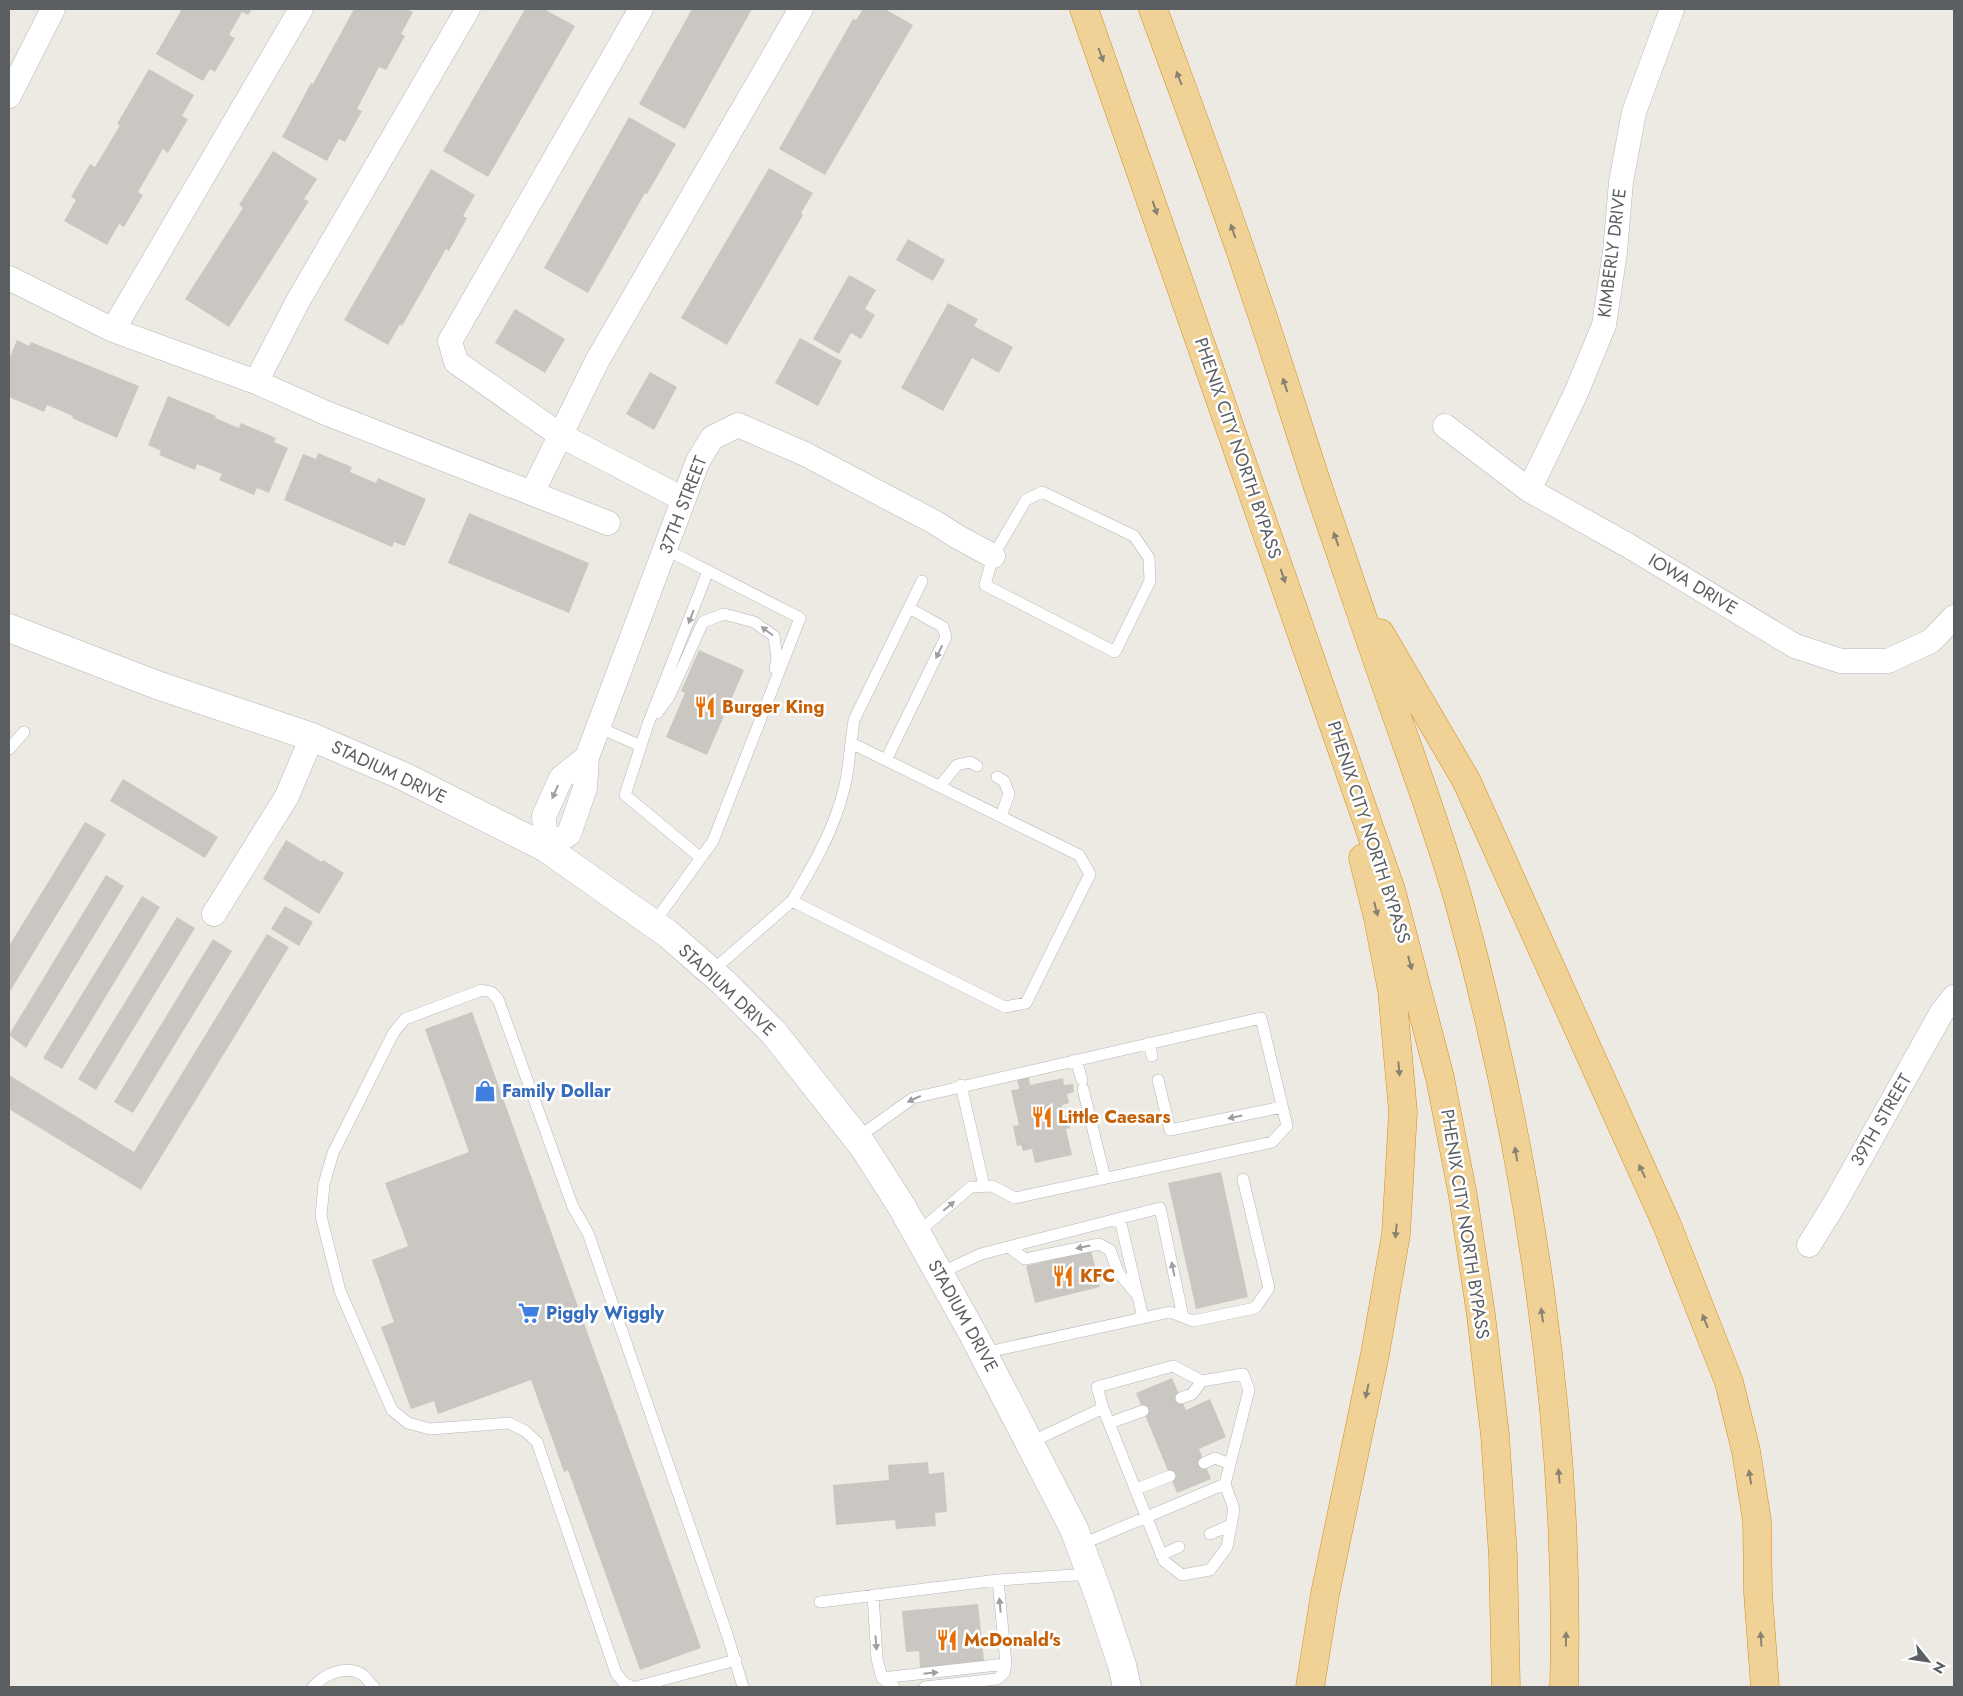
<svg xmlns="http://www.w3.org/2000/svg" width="1963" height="1696" font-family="Jost,sans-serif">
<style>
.building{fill:#cac7c2}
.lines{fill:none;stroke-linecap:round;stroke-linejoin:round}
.service-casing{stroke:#b4b6b9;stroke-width:12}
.minor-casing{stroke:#b4b6b9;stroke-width:25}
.tertiary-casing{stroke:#b4b6b9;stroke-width:29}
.motorway-casing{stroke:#d78b19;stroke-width:29}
.service{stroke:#fff;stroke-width:11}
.minor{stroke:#fff;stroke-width:24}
.tertiary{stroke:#fff;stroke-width:28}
.motorway{stroke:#f1d296;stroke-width:28}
.oneway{fill:#888272}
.oneway2{fill:#9d9fa1}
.labels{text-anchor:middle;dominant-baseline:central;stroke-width:5;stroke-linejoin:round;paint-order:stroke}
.street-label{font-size:18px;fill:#5b5f62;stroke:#fff}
.food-label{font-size:18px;font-weight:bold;fill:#c56008;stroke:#fff;text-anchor:start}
.shop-label{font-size:18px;font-weight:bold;fill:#366cbe;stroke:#fff;text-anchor:start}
</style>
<rect width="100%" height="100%" fill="#eceae3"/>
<path class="building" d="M 182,9 L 252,9 L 248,15 L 242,12 L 229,35 L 235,38 L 215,72 L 210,69 L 203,81 L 156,54 Z
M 354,9 L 406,9 L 413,12 L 401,34 L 405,36 L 386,70 L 379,67 L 357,109 L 362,111 L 345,142 L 339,139 L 327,161 L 282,137 L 311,83 L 313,84 Z
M 525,9 L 544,9 L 575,26 L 488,177 L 443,151 Z
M 692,9 L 752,9 L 685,129 L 639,104 Z
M 863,9 L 885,9 L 913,25 L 825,175 L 779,149 L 853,19 L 856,20 Z
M 149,69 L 194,95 L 182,116 L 188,119 L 168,153 L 163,149 L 138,192 L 143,195 L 124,227 L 119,224 L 107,245 L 64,221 L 76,200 L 71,197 L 90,164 L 95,167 L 120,125 L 117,124 Z
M 629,117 L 676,144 L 647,194 L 645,193 L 588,293 L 544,268 Z
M 273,151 L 317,179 L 304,199 L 309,201 L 229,327 L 185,299 L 243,208 L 239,205 Z
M 769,168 L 813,193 L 801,213 L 803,215 L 727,345 L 681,318 Z
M 431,169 L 475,195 L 463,216 L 467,218 L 449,251 L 446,249 L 402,326 L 400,324 L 388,345 L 344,320 Z
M 908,239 L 945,260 L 933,281 L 896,260 Z
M 849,275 L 876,290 L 865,309 L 875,315 L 861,339 L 851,333 L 839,354 L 813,339 Z
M 948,303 L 978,319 L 974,326 L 1013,347 L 999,373 L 972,358 L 943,411 L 901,388 Z
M 515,309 L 565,339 L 545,373 L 495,343 Z
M 800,338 L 842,361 L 818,406 L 775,383 Z
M 17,340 L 29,346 L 31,342 L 139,386 L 117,438 L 72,418 L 73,416 L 47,405 L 44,412 L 9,397 L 10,392 L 9,391 L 9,359 Z
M 650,372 L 677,387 L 654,430 L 626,414 Z
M 168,396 L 216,416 L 215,418 L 239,428 L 241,423 L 276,438 L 274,442 L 288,448 L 269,493 L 257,488 L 254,495 L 219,480 L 222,474 L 197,464 L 195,470 L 159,455 L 161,451 L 148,445 Z
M 318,453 L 352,467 L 350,472 L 376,483 L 378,478 L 426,499 L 405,546 L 394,542 L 392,547 L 284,500 L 303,454 L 316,459 Z
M 469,513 L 589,563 L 569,613 L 448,563 Z
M 699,650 L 744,670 L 707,755 L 666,737 L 685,693 L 681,691 Z
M 123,779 L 218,837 L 205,858 L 110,801 Z
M 85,822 L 106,834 L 9,993 L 9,946 Z
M 286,840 L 322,862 L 323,860 L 344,873 L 319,914 L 263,879 Z
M 106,875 L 124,886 L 26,1048 L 9,1035 Z
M 142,896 L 160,907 L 62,1069 L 43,1058 Z
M 285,906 L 313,922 L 299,946 L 271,929 Z
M 177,917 L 195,928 L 96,1090 L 78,1079 Z
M 267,934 L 289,947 L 141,1190 L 9,1109 L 9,1075 L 134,1152 Z
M 213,939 L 232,951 L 133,1113 L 114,1102 Z
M 472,1012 L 701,1648 L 640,1670 L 568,1470 L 564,1472 L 531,1380 L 438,1414 L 434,1401 L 411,1409 L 381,1327 L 394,1322 L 372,1260 L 408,1246 L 385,1183 L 469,1152 L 425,1029 Z
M 1028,1072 L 1030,1085 L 1063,1078 L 1064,1085 L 1073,1084 L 1074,1092 L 1067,1094 L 1069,1103 L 1062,1105 L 1064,1115 L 1067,1115 L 1070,1128 L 1066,1129 L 1072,1155 L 1035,1163 L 1032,1149 L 1023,1151 L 1021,1145 L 1017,1146 L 1013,1126 L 1019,1125 L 1011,1090 L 1019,1089 L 1016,1074 Z
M 1221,1172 L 1248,1297 L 1196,1309 L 1168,1183 Z
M 1091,1250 L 1100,1287 L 1035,1303 L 1026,1266 Z
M 1172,1378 L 1186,1410 L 1210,1399 L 1226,1437 L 1199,1449 L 1211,1479 L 1177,1493 L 1136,1393 Z
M 928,1462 L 929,1474 L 944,1472 L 947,1512 L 935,1513 L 936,1526 L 896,1529 L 895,1520 L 836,1525 L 833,1485 L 889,1480 L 888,1465 Z
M 978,1604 L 984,1661 L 920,1668 L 919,1651 L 906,1652 L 902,1611 Z"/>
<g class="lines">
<g class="service-casing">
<path id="service" d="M 1042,492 L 1134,536 L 1149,558 L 1150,581 L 1115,652 L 985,585 L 993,556 L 1026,500 Z
M 657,713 L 669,697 L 703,622 L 724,614 L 754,622 L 774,636 L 777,659 L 775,669
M 598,727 L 641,746
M 9,749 L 24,732
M 886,760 L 946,637 L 943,627 L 909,608
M 997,777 L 1004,781 L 1009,794 L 1001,816
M 940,786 L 957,765 L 970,762 L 977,766
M 701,858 L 625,795 L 648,724 L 708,571
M 792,901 C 813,866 834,830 844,789 C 848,774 849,758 851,743
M 653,924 L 713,841 L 800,618 L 665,549
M 711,972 L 792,901 L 1005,1007 L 1026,1003 L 1090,874 L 1079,855 L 851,743 L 854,720 L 922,581
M 1149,1043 L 1152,1056
M 1076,1060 L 1082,1080
M 1158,1080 L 1170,1130 L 1282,1107
M 961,1085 L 984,1186
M 1083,1089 L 1105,1178
M 857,1138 L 913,1098 L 1261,1018 L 1287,1126 L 1272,1142 L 1015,1198 L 992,1186 L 971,1187 L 917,1233
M 1120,1219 L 1143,1318
M 1009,1247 L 1025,1259 L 1099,1244 L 1110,1250 L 1118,1272 L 1138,1296
M 940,1273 L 981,1254 L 1160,1208 L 1183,1317
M 983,1353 L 1170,1312 L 1193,1321 L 1255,1308 L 1269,1288 L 1243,1179
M 1181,1398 L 1192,1394 L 1202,1381
M 1103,1408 L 1164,1561 L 1182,1575 L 1210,1570 L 1227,1547 L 1234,1509 L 1225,1484
M 1109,1423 L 1143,1411
M 1029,1443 L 1103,1408 L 1097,1387 L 1173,1366 L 1202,1381 L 1243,1374 L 1249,1390 L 1225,1484 L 1080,1545
M 1204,1463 L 1215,1458 L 1230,1464
M 1136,1489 L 1170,1476
M 1210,1534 L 1231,1525
M 1161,1555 L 1179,1547
M 873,1595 L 877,1659 L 882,1678 L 894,1687
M 820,1602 L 998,1580 L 1091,1574
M 882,1678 L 1006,1664
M 313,1687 C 324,1674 347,1664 363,1675 C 367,1678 370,1684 374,1687
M 633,1687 L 624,1683 L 616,1673 L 537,1442 L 525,1431 L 509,1423 L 430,1429 L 408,1423 L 392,1410 L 340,1291 L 321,1216 L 324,1184 L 333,1153 L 394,1032 L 405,1019 L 482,990 L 491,992 L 498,999 L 573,1207 L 588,1233 L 727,1634 L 743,1687
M 636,1687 L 736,1660
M 925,1687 L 997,1679 L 1004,1673 L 1006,1664 L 998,1580"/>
</g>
<g class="minor-casing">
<path id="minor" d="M 641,9 L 450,341 L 456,362 L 560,435 L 683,499
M 9,96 L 53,9
M 9,278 L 113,330 L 256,382 L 326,413 L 608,523
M 113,330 L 301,9
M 256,382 L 299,299 L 468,9
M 1445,426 L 1529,490 L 1629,546 L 1795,646 L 1841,661 L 1888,661 L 1931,641 L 1954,617
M 1529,490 L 1576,393 L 1604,325 L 1615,252 L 1621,182 L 1634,112 L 1672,9
M 532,493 L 597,361 L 801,9
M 587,757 L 561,778 L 544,816 L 546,848 L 569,834 L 585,788 L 587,757 L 698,461 L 712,438 L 738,425 L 805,454 L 936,523 L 956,536 L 993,556
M 214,914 L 287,796 L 312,737
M 1809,1245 L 1835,1203 L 1942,1012 L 1954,997"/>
</g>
<g class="tertiary-casing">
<path id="tertiary" d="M 9,628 L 157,685 L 312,737 L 403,776 L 546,848 L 668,934 L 723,982 L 774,1033 L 863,1146 L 902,1207 L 973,1334 L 1074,1529 L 1099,1596 L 1122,1665 L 1127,1687"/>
</g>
<g class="motorway-casing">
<path id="motorway" d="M 1084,9 L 1391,890 L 1440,1078 L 1463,1196 L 1481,1315 L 1495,1435 L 1503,1556 L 1506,1687
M 1153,9 C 1187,102 1222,194 1253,288 C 1277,357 1298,427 1321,496 C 1344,562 1366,629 1389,694 C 1413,763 1439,832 1459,902 C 1528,1151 1571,1428 1564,1687
M 1380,633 L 1466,780 L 1667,1225 L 1729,1382 L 1746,1451 L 1757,1521 L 1758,1593 L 1765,1687
M 1310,1687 L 1325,1594 L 1375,1354 L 1396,1234 L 1403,1112 L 1392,990 L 1378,918 L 1363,858"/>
</g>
<use href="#service" class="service"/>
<use href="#minor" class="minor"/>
<use href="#tertiary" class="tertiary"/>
<use href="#motorway" class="motorway"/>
</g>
<defs><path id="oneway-solid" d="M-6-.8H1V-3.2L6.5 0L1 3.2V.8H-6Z" transform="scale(1.25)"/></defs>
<g class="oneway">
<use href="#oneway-solid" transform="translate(1101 55) rotate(70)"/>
<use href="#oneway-solid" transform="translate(1179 78) rotate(-111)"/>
<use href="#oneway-solid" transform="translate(1155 208) rotate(71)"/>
<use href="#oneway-solid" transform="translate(1233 231) rotate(-109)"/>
<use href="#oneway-solid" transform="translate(1285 385) rotate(-108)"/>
<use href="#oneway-solid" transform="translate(1336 539) rotate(-109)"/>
<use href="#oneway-solid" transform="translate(1283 576) rotate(71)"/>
<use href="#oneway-solid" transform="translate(1376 909) rotate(76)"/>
<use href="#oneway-solid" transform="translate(1410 963) rotate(75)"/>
<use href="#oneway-solid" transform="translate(1399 1069) rotate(85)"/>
<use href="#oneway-solid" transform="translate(1516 1154) rotate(-100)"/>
<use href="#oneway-solid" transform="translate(1642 1171) rotate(-115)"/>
<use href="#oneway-solid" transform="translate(1396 1231) rotate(96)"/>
<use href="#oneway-solid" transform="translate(1542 1315) rotate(-98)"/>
<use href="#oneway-solid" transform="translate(1705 1321) rotate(-112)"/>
<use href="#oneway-solid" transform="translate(1367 1391) rotate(102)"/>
<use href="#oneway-solid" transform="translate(1559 1476) rotate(-95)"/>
<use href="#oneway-solid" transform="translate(1750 1477) rotate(-99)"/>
<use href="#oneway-solid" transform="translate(1566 1639) rotate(-89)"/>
<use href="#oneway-solid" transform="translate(1761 1639) rotate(-94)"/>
</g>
<g class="oneway2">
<use href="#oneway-solid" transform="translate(691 617) rotate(111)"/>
<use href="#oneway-solid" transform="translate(767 631) rotate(-143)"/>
<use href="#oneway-solid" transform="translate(939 652) rotate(116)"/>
<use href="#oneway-solid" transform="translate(555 792) rotate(114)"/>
<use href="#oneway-solid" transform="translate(914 1099) rotate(155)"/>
<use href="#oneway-solid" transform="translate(1235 1117) rotate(168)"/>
<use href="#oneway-solid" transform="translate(949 1206) rotate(-40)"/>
<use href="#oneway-solid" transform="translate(1083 1247) rotate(168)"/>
<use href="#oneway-solid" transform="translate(1173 1269) rotate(-102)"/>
<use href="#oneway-solid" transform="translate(1000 1605) rotate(-95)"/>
<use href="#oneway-solid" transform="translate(876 1643) rotate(86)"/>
<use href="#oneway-solid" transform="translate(931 1673) rotate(-6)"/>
</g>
<defs>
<g id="restaurant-bare" transform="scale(1.725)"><path d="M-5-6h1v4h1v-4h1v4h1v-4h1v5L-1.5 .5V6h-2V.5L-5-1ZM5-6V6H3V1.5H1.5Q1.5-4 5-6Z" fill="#e8710a" stroke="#fff" stroke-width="2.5" paint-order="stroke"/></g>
<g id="shop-bare" transform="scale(1.725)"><path d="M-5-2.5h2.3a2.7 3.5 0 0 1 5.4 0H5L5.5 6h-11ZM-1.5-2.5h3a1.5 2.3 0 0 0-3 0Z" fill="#3f7fe0" stroke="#fff" stroke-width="2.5" paint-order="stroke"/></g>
<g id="supermarket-bare" transform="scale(1.725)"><path d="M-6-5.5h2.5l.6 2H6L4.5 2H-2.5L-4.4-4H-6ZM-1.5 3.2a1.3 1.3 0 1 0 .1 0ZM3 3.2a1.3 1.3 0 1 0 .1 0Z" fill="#3f7fe0" stroke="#fff" stroke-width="2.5" paint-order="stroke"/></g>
</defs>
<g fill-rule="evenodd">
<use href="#restaurant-bare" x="705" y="707"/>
<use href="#shop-bare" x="485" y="1091"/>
<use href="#restaurant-bare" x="1042" y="1117"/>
<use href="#restaurant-bare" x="1063" y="1276"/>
<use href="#supermarket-bare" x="529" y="1313"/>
<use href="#restaurant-bare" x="947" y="1640"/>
</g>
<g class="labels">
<g class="street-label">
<text transform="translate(1612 253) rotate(-83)">KIMBERLY DRIVE</text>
<text transform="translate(1238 448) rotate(71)">PHENIX CITY NORTH BYPASS</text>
<text transform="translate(683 505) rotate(-69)">37TH STREET</text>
<text transform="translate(1693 584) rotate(31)">IOWA DRIVE</text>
<text transform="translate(389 772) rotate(25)">STADIUM DRIVE</text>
<text transform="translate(1369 832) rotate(72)">PHENIX CITY NORTH BYPASS</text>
<text transform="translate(727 990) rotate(43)">STADIUM DRIVE</text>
<text transform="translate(1881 1120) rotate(-60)">39TH STREET</text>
<text transform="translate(1465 1224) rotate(81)">PHENIX CITY NORTH BYPASS</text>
<text transform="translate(963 1316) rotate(61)">STADIUM DRIVE</text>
</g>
<g class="food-label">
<text x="722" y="707">Burger King</text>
<text x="1058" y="1117">Little Caesars</text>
<text x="1080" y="1276">KFC</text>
<text x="964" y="1640">McDonald's</text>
</g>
<g class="shop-label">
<text x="502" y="1091">Family Dollar</text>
<text x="546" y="1313">Piggly Wiggly</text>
</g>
</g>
<rect width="1963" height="1696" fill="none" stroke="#5b5f62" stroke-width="20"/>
<g transform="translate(1928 1661) rotate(120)" stroke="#ffffff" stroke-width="4" paint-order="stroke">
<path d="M0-4L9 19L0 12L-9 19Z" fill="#5b5f62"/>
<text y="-8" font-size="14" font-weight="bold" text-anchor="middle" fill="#5b5f62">N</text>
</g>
</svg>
